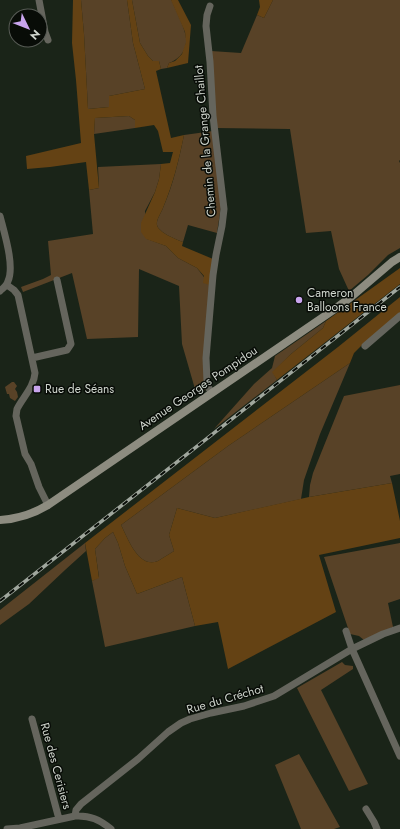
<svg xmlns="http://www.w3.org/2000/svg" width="400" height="829" font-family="Jost,sans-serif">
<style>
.green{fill:#584227}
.forest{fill:#644214}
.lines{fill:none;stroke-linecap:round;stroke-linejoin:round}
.minor{stroke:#65655d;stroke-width:7}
.secondary{stroke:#8d8c80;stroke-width:8}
.rail-casing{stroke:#a0a79e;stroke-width:3.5}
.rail{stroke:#080c07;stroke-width:2;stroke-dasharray:6;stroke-linecap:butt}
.poi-dot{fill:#c9a5ee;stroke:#080c07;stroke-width:1.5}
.labels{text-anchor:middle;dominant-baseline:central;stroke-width:3;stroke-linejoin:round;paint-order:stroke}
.street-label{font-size:12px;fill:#cfd5cd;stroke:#080c07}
.poi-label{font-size:12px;fill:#cfd5cd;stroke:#080c07;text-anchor:start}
</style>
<rect width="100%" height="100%" fill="#1a2418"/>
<path class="green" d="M 81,0 L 127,0 L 133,43 L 145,89 L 109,96 L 109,107 L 88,109 L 84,34 Z
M 132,0 L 171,0 L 172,1 C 176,11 188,33 186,43 C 185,53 177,60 169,63 L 167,68 L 161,69 L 159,61 L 153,61 L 148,56 L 140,43 Z
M 273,0 L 400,0 L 400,160 L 399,161 L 400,163 L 400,248 L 388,255 L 368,275 L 349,291 L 339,269 L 331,231 L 306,233 L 290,129 L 216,128 L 211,51 L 241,53 L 257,15 L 264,18 Z
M 129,116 L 135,120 L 135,128 L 94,134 L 95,118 Z
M 213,131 L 221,206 L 217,233 L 188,225 L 183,242 C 177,240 158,232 157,225 C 156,220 161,213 163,208 C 173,185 179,160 184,135 Z
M 161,164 L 159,179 L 155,192 L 145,211 L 147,239 L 166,246 L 178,258 L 197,268 L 210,285 L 206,389 C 203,393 199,393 195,389 L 182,344 L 179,286 L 139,269 L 138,337 L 87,339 L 72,273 L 23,292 L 21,287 L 43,279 L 51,275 L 48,241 L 93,234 L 89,190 L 99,188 L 98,167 Z
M 326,321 L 323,328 L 291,354 L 273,372 L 277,380 L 214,429 L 254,384 L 272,368 L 275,356 Z
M 350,363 L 320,434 L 304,480 L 301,499 L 215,518 L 177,508 L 169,535 L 174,551 C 169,554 163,558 158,561 C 138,569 128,538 121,525 L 228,446 Z
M 12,382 L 14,382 L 17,386 L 15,389 L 17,392 L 18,397 L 15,401 L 10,398 L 9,394 L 7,394 L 5,387 Z
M 400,385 L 400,474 L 390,476 L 392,483 L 309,497 L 310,485 L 313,473 L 344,396 Z
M 113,532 L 118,543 L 125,566 L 137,594 L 182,577 L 195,626 L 105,647 L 92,581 L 99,577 L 95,549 L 105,538 Z
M 85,543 L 86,551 L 65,570 L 29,604 L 0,625 L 0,610 Z
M 400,543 L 400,599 L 388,603 L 393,627 L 364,640 L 359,636 L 350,634 L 324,557 Z
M 342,662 L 345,665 L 353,666 L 353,669 L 321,690 L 368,784 L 349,791 L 297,688 Z
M 299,754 L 340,827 L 334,829 L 301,829 L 275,765 Z"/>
<path class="forest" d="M 73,0 L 81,0 L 84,34 L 88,109 L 109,107 L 109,96 L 145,89 L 133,43 L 127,0 L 132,0 L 140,43 L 148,56 L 153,61 L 159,61 L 161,69 L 156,71 L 171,138 L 184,135 C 179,160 173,184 163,208 C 161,213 156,220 157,225 C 158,232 177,240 183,242 L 182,246 L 213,259 L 210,285 L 203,283 L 204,276 L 197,268 L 178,258 L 166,246 L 146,239 L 141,232 L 141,223 L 155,192 L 159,179 L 161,164 L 170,163 L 173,152 L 163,152 L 158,131 L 154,125 L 135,128 L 135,120 L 129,116 L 95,118 L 94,134 L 99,188 L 89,190 L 86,162 L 50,167 L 27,169 L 26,156 L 81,143 L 76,80 L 72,43 Z
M 171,0 L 178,0 L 191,25 L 188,63 L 167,68 L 169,63 L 175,61 L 182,54 L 186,42 L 185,32 Z
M 259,0 L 273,0 L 264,18 L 257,15 L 260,7 Z
M 400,268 L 400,284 L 277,380 L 272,372 L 291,354 L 323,328 L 326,321 Z
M 400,297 L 400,313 L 363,344 L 354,353 L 350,363 L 228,446 L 121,525 C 128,538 138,569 158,561 C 163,558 169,554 174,551 L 169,535 L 177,508 L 215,518 L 309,497 L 392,483 L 400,521 L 400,538 L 319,555 L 336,612 L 228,669 L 218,622 L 195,626 L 182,577 L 137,594 L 125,566 L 118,543 L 113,532 L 105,538 L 95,549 L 99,578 L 92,581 L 85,543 L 338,347 Z"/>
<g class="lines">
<path class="minor" d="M 39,0 L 45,32 L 48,40
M 210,6 L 207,15 L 206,26 L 210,62 L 213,116 L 224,209 L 222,226 L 216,255 L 213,275 L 206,358 L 207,381 L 208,387 L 212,393
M 0,216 C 4,232 15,266 8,281 C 7,286 3,288 0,291
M 7,285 L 14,290 L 18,295 L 35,373 C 34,387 23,397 17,409 L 16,416 L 25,454 L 31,464 L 39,487 L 48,505
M 365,346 L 400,316
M 32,358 L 67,350 L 71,344 L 57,280
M 346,631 L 352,649 L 400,756
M 32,719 L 59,819
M 366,809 L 374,822 L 377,829
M 75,816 L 76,810 L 81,804 L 138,759 L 168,732 L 181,723 L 190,719 L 211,713 L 244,706 L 274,696 L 352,649 L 383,634 L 400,628
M 7,829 L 20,828 L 75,816 C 90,815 100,820 111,829"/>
<path class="secondary" d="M 0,520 C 17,519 33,514 48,505 L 332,311 L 351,297 L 392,262 L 400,257"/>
<g class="rail-casing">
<path id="rail" d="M 0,601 L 400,287"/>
</g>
<use href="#rail" class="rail"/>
</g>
<g class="poi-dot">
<circle cx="299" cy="300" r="4"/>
<rect x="33" y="385" width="8" height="8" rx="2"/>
</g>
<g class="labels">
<g class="street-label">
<text transform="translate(205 141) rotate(-95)">Chemin de la Grange Chaillot</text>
<text transform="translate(198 388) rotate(-34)">Avenue Georges Pompidou</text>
<text transform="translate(225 699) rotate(-16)">Rue du Créchot</text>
<text transform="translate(56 766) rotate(75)">Rue des Cerisiers</text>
</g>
<g class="poi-label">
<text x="307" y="293">Cameron<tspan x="307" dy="14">Balloons France</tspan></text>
<text x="45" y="389">Rue de Séans</text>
</g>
</g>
<g transform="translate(28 28) rotate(133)"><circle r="19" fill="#080c07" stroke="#585c56"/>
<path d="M0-3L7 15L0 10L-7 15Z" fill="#c9a5ee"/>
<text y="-6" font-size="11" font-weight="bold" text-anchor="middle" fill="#cfd5cd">N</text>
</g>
</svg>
